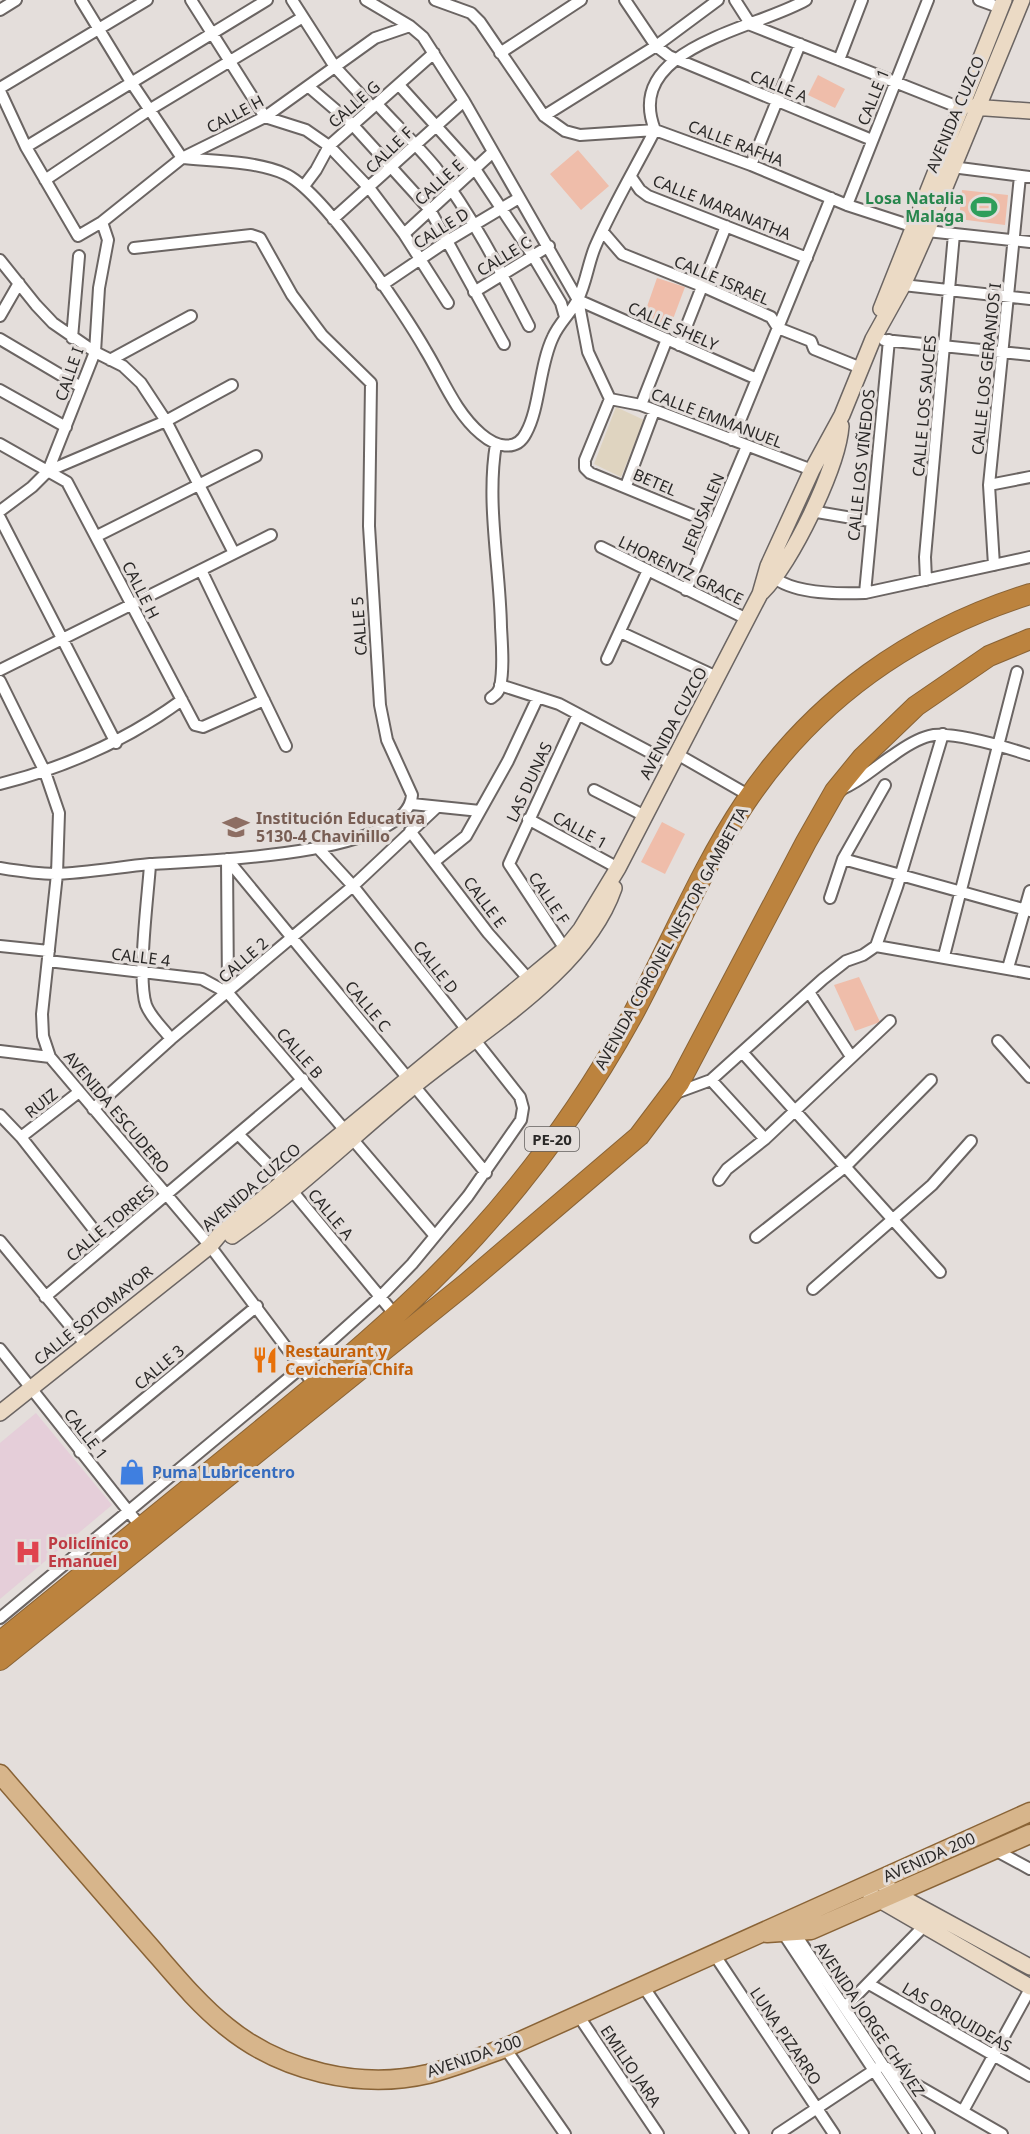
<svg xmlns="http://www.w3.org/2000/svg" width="1030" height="2134" font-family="'Noto Sans',sans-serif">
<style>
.education{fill:#dfd4c0}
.medical{fill:#e5ced9}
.grass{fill:#efbdaa}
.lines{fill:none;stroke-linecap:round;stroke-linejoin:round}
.street-casing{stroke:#6b6563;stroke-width:14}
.secondary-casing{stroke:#6b6563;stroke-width:18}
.primary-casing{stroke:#896336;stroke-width:21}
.highway-casing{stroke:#896336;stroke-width:22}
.street{stroke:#fff;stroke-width:10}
.secondary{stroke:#ebdac5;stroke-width:15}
.primary{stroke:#d7b58b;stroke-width:18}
.highway{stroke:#bc833e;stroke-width:20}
.labels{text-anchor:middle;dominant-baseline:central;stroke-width:6;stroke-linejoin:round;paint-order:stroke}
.shield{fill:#e4dedb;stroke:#625f5d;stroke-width:1.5}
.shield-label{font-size:15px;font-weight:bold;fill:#2a2827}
.street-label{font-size:16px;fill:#2a2827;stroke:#e4dedb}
.leisure-label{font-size:16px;font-weight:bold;fill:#27864d;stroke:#e4dedb;text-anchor:end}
.education-label{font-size:16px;font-weight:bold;fill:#785e54;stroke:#e4dedb;text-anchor:start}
.food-label{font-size:16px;font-weight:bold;fill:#c56008;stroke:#e4dedb;text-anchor:start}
.shop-label{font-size:16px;font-weight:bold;fill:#366cbe;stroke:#e4dedb;text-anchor:start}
.health-label{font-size:16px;font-weight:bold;fill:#be3a42;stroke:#e4dedb;text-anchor:start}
</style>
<rect width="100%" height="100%" fill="#e4dedb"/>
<path class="education" d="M 616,407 L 644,420 L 621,477 L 594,464 Z"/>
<path class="medical" d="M 36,1413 L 112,1505 L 0,1599 L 0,1443 Z"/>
<path class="grass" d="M 818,75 L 845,89 L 835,108 L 808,95 Z
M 578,150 L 609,186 L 581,210 L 550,174 Z
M 962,190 L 1008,195 L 1005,225 L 959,219 Z
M 657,278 L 685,287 L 670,327 L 643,318 Z
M 662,822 L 685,834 L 665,874 L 641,862 Z
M 859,977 L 880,1022 L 855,1031 L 834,985 Z"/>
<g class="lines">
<g class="street-casing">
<path id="street" d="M 81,0 L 131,82 L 182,158 C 213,161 257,161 285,174 C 322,190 404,312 426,351 C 443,379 455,412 481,434 C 495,446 516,453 526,433 C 540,408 539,366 553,337 C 559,323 571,313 578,299 C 586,283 588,264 595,247 C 612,207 635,169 655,130 C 622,47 757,29 806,0
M 191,0 L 265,117 L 306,130 L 329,146 L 370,189 L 404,234 L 448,303
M 292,0 L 335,67 L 372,107
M 366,0 L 410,26 L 423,37 L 464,101 L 578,300 L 588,352 L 610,399
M 435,0 L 471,13 L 480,22 L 544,116 L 565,131 L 580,135 L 655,130 L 751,165 L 847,205 L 927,231 L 1030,242
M 625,0 L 656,46 L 669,56 L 872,140
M 735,0 L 751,25 L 963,109
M 979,0 L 1001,8
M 0,10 L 16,0
M 500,53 L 581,0
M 839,60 L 862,0
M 399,85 L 475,169 L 533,256 L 561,303 L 565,317
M 309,87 L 351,123 L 430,210 L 504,344
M 0,88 L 147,0
M 0,91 L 26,147 L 78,236 L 102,222 L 182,158 L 265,117 L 375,38 L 410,26
M 377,104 C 396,125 418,146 436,168 C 473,217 501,272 529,326
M 544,116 L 656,46 L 718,0
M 26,147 L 267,0
M 751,165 L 800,44
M 952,167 L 1030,177
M 631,177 L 640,190 L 648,196 L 807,258
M 45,180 L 149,110 L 303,17
M 304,186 L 316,170 L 329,146 L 434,53
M 847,205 L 928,0
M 333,219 L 464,101
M 603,232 L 622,254 L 702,286 L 771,317 L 778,328 L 811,341 L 814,349 L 861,368
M 404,234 L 493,152
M 0,260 L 36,305 L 53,323 L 95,352 L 123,366 L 141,383 L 166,421 L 234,553
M 382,285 L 447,241 L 519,198
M 903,285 L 1030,299
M 474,292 L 549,246
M 578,300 L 757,379
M 0,316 L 19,283
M 72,338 L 79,256
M 0,339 L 81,387
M 884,340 L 1030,355
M 679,345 L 726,226
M 110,360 L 191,316
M 0,390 L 66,427
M 610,399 L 585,460 L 585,468 L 590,473 L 714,524
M 610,399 L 641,405 L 812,470
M 641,405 L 667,339
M 732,440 L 831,198
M 0,444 L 67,482 L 195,725 L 203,727 L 264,700
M 48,471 L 166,421 L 232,385
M 989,485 L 1030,477
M 626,486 L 654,411
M 0,511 L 32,487 L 48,471 L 95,352 L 99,288 L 108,240 L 102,222
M 811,511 L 870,521
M 0,518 L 116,743
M 97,536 L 256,456
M 601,547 L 747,619
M 994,565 L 989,485 L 1020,176
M 201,570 L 286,746
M 776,579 C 798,594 838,594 865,593 L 1030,557
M 926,580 L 925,557 L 954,234
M 686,590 L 747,446
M 865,593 L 889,340
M 620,632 L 717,677
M 607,659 L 648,570
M 0,670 L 271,535
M 0,681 L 45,772 L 59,813 L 57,874 L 42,1014 L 43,1036 L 50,1057 L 210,1246 L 315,1386
M 500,685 L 559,704 L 672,764
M 491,698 C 496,694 498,693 500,687 C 504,669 502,646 501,627 C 500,567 486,503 496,444
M 677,754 L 750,796
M 0,784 C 67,767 126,741 182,700
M 842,789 C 861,781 875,767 892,756 C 903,748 917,739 929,736 C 951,730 1008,748 1030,755
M 594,790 L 645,816
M 412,804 L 480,811
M 528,819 L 618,868
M 410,831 L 488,933 L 532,983
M 227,859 L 228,993 L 435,1236
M 227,859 L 486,1173
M 843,859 L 1030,911
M 435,861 L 466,836 L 508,761 L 538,697
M 150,865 C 148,896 137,978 146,1005 C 151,1018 163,1028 171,1039
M 0,868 C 18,871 36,874 55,874 C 86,873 119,867 150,864 C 199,861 408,856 412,795 L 387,740 L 380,705 L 369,526 L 371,383 L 322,335 L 292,295 L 260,238 L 251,235 L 134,248
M 830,898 L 843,859 L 885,785
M 0,946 L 49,951
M 876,946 L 1030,973
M 565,949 L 509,864 L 578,714
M 944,956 L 1017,672
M 48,961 L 202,979 L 228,993
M 1008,968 L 1030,891
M 809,992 L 850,1055
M 998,1041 L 1030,1077
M 0,1051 L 50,1057
M 742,1052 L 940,1272
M 711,1080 L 765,1139
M 673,1094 L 711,1080 L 823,979 L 846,961 L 863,955 L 876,946 L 897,887 L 943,734
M 93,1109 L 171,1039 L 353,886 L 437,807
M 0,1115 L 21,1137 L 106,1245
M 238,1134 L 284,1181 L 396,1316
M 21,1137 L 79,1092
M 719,1180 L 727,1169 L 765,1139 L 890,1021
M 756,1237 L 846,1166 L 931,1080
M 0,1241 L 86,1345
M 813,1289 L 932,1185 L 971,1141
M 45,1297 L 303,1079
M 0,1349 L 141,1527
M 80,1452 L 257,1306
M 0,1618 L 302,1367 L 381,1296 L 412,1264 L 468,1196 L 521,1120 L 523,1108 L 520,1097 L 353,886 L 319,849
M 995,1850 L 1030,1869
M 792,1929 L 929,2134
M 781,1930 L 916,2134
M 714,1954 L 834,2134
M 869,1984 L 1030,2076
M 643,1986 L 743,2134
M 845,2007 L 924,1926
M 578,2015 L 658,2134
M 505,2048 L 565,2134
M 963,2111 L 1030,1989
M 778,2134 L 882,2065 L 1002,2134"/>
</g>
<g class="secondary-casing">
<path id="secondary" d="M 972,107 L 1030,111
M 881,309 L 1004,0
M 762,592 C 791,564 838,467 841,426
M 232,1236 C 297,1191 354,1135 415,1085 C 482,1030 585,972 614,888
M 0,1413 L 210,1246 L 220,1234 L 565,949 L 581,929 L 618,868 L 760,594 L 768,566 L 812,470 L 842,415 L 873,339 L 903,285 L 927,231 L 1022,0
M 879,1880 L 894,1893 L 1030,1967
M 871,1895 L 1030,1987"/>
</g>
<g class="primary-casing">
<path id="primary" d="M 0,1774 C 46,1827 91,1879 137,1932 C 166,1964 193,2000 227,2027 C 281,2071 360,2090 428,2074 C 455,2067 480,2057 505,2048 L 1030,1812
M 767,1933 L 811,1930 L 1030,1834"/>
</g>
<g class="highway-casing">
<path id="highway" d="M 0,1642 C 80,1577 160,1512 240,1447 C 322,1380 403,1315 475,1236 C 535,1170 589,1094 632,1016 C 670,946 700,870 745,803 C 814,700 912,631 1030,594
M 0,1660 L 467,1283 L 639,1136 L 679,1083 L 806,842 L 835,791 L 862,758 L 916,706 L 989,656 L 1030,639"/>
</g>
<use href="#street" class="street"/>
<use href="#secondary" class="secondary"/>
<use href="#primary" class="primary"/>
<use href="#highway" class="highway"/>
</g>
<defs>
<g id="stadium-bare" transform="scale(2.07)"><path d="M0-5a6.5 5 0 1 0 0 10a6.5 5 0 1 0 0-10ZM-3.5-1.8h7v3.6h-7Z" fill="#2e9e5b" stroke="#e4dedb" stroke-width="2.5" paint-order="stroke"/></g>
<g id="school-bare" transform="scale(2.07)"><path d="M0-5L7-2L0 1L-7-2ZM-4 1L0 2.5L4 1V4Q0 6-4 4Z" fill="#8d6e63" stroke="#e4dedb" stroke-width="2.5" paint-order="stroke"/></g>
<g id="restaurant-bare" transform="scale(2.07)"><path d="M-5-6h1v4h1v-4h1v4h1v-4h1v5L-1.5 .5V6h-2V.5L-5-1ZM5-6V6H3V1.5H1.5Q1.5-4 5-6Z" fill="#e8710a" stroke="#e4dedb" stroke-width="2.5" paint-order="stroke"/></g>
<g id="shop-bare" transform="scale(2.07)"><path d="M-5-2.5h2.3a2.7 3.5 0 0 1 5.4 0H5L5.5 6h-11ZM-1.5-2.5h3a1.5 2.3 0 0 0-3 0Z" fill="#3f7fe0" stroke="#e4dedb" stroke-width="2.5" paint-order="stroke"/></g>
<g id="hospital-bare" transform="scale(2.07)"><path d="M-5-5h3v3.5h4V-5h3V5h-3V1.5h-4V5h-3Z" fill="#e0444e" stroke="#e4dedb" stroke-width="2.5" paint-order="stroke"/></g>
</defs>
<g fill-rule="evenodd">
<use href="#stadium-bare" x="984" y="207"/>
<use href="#school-bare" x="236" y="827"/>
<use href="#restaurant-bare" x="265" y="1360"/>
<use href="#shop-bare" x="132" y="1472"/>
<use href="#hospital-bare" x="28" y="1552"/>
</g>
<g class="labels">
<rect class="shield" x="525" y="1127" width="54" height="24" rx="4.5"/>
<g class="shield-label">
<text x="552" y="1139">PE-20</text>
</g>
<g class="street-label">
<text transform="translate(779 86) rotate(22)">CALLE A</text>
<text transform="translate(873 97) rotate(-68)">CALLE 1</text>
<text transform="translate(354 104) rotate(-41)">CALLE G</text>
<text transform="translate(235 114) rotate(-28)">CALLE H</text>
<text transform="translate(955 114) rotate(-67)">AVENIDA CUZCO</text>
<text transform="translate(736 143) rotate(21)">CALLE RAFHA</text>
<text transform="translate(389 150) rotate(-44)">CALLE F</text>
<text transform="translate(439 182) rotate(-42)">CALLE E</text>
<text transform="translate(722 207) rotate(22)">CALLE MARANATHA</text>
<text transform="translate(441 228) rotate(-32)">CALLE D</text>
<text transform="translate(504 256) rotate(-31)">CALLE C</text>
<text transform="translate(722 280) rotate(23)">CALLE ISRAEL</text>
<text transform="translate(673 326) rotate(24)">CALLE SHELY</text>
<text transform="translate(986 369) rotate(-84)">CALLE LOS GERANIOS I</text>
<text transform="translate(69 374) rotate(-71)">CALLE I</text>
<text transform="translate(924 406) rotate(-85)">CALLE LOS SAUCES</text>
<text transform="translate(717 418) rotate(21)">CALLE EMMANUEL</text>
<text transform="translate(861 465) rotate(-84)">CALLE LOS VIÑEDOS</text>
<text transform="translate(655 482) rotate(23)">BETEL</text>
<text transform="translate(703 512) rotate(-67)">JERUSALEN</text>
<text transform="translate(681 570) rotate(26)">LHORENTZ GRACE</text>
<text transform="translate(141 590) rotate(63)">CALLE H</text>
<text transform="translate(359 626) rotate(-94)">CALLE 5</text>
<text transform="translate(673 723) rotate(-62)">AVENIDA CUZCO</text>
<text transform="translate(529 782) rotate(-65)">LAS DUNAS</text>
<text transform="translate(580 830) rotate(29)">CALLE 1</text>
<text transform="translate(549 898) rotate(56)">CALLE F</text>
<text transform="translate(485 902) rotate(53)">CALLE E</text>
<text transform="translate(671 938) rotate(-61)">AVENIDA CORONEL NESTOR GAMBETTA</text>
<text transform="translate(141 957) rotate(7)">CALLE 4</text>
<text transform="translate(243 960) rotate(-41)">CALLE 2</text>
<text transform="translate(436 967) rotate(52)">CALLE D</text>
<text transform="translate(368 1006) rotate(50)">CALLE C</text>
<text transform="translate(300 1053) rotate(49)">CALLE B</text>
<text transform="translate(41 1103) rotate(-38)">RUIZ</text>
<text transform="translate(117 1112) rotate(50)">AVENIDA ESCUDERO</text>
<text transform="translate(251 1187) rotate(-41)">AVENIDA CUZCO</text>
<text transform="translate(331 1214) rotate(50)">CALLE A</text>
<text transform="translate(110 1223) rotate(-40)">CALLE TORRES</text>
<text transform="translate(93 1315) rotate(-39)">CALLE SOTOMAYOR</text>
<text transform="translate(159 1367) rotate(-40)">CALLE 3</text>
<text transform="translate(86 1434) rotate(52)">CALLE 1</text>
<text transform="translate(929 1857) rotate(-24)">AVENIDA 200</text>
<text transform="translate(957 2017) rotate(30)">LAS ORQUIDEAS</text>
<text transform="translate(870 2019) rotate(56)">AVENIDA JORGE CHÁVEZ</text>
<text transform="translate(786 2036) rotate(56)">LUNA PIZARRO</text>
<text transform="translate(474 2056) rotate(-19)">AVENIDA 200</text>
<text transform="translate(631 2066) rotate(56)">EMILIO JARA</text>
</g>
<g class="leisure-label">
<text x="964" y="198">Losa Natalia<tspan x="964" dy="18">Malaga</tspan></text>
</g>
<g class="education-label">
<text x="256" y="818">Institución Educativa<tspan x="256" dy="18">5130-4 Chavinillo</tspan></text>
</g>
<g class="food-label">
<text x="285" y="1351">Restaurant y<tspan x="285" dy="18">Cevichería Chifa</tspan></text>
</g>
<g class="shop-label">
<text x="152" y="1472">Puma Lubricentro</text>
</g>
<g class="health-label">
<text x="48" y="1543">Policlínico<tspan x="48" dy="18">Emanuel</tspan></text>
</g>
</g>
</svg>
